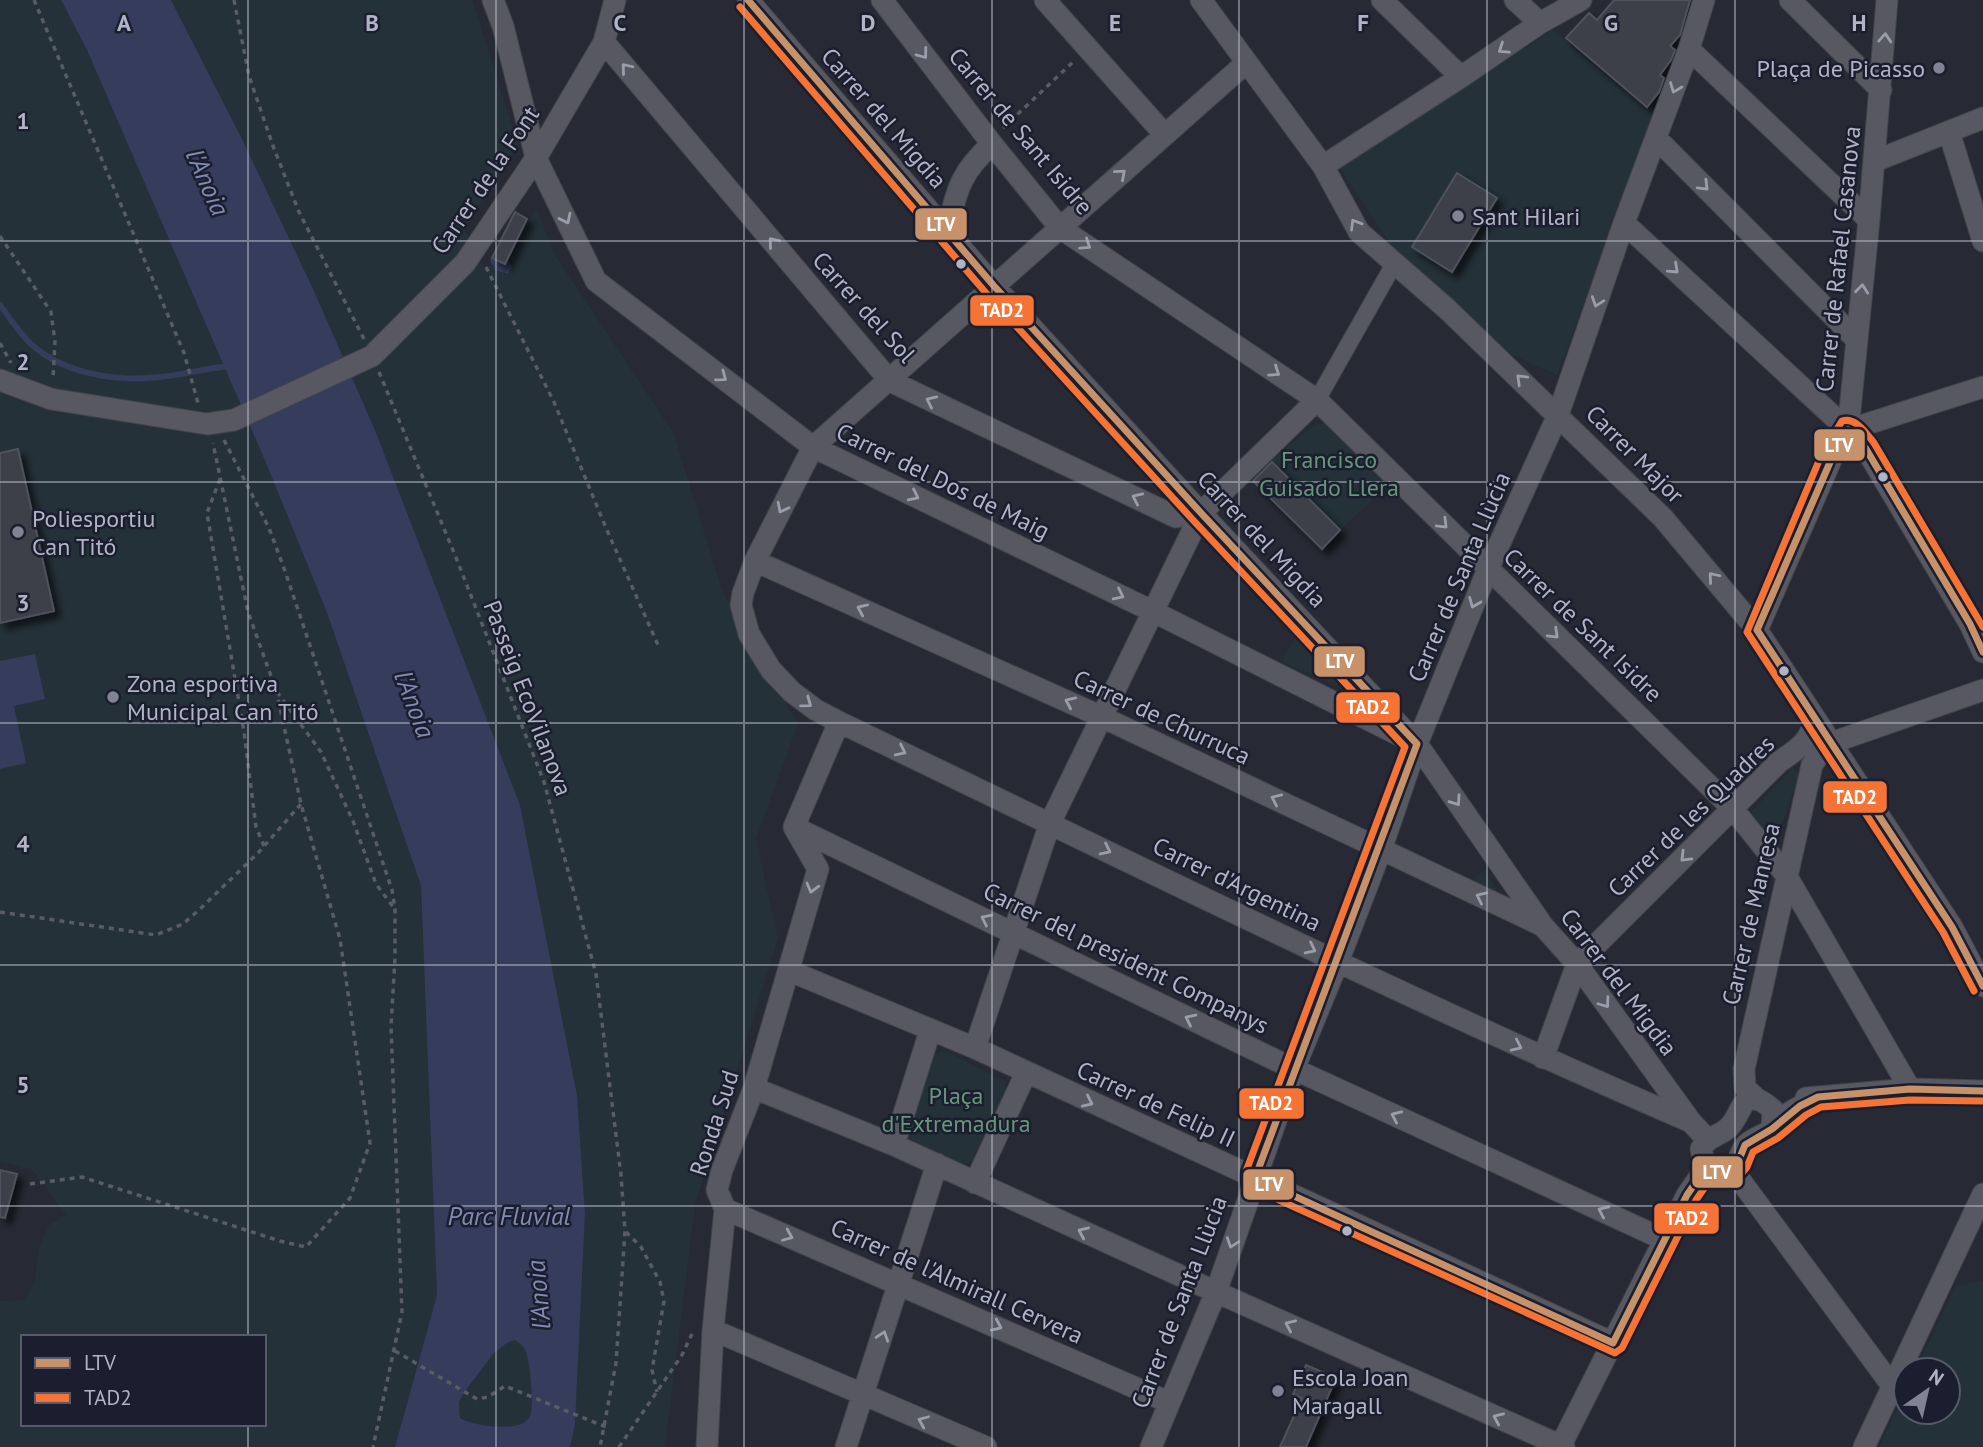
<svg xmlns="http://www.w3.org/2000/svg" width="1983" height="1447" font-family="'PT Sans',sans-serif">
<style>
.green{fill:#243139;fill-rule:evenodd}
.water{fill:#353c5c;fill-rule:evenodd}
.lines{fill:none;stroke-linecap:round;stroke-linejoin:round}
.stream{stroke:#353c5c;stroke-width:6}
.building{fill:#3d3f49;stroke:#4f515b;stroke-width:2;filter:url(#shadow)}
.pedestrian-casing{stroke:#42444b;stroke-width:18}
.minor-casing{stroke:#42444b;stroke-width:23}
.path{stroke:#595c64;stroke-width:3.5;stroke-dasharray:5 5;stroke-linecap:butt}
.pedestrian{stroke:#575861;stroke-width:16}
.minor{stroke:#575861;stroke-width:21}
.bus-1-casing{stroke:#1b1e2e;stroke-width:12}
.bus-2-casing{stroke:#1b1e2e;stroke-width:12}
.bus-1{stroke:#c7916a;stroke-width:7}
.bus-2{stroke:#f57335;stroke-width:7}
.oneway{stroke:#9a9dac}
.grid{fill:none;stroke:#b0b4c5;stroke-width:2;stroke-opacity:0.55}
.poi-dot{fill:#808492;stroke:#1b1e2e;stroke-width:2.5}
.bus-dot{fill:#b0b4c5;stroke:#1b1e2e;stroke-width:2.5}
.labels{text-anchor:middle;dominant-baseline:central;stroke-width:5;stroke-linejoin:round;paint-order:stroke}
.poi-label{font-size:24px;fill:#b0b4c5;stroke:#1b1e2e;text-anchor:start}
.street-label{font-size:24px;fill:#b0b4c5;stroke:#1b1e2e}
.park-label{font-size:24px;fill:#68967d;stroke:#1b1e2e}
.water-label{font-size:26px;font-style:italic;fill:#808ab2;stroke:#1b1e2e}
.grid-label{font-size:23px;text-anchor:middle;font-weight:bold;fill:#b0b4c5;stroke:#1b1e2e;stroke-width:5;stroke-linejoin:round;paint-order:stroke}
.line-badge{stroke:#1b1e2e;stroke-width:2.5}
.badge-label{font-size:19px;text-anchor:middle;font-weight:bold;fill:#fff}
</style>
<defs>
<filter id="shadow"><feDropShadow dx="6" dy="6" stdDeviation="3.5" flood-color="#0009"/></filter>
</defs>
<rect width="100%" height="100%" fill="#272a34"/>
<path class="green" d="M 0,0 L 61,0 L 87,50 L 266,463 L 326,610 L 421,886 L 437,1295 L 395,1447 L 0,1447 L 0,1301 L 24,1300 L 34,1284 L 40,1244 L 49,1225 L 66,1215 L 32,1169 L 0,1162 ZM 23,1337 L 264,1337 L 264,1424 L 23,1424 Z
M 171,0 L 472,0 L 518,144 L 464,229 L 485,270 L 537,209 L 554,254 L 674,434 L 722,591 L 798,724 L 756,839 L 778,938 L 695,1205 L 665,1447 L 570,1447 L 575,1425 L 585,1214 L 577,1095 L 520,805 L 375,430 L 314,291 L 243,141 Z
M 1553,30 L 1654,115 L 1557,375 L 1502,350 L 1394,250 L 1340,168 Z
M 1322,423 L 1329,425 L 1388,486 L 1340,530 L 1270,461 L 1313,426 Z
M 1297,636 L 1338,682 L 1338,687 L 1281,661 Z
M 1793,767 L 1800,775 L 1778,833 L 1770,837 L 1751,812 Z
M 1484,870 L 1497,891 L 1494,894 L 1471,881 Z
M 942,1052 L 950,1053 L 1005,1082 L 1007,1092 L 976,1160 C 971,1162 966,1164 960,1163 C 944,1161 914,1147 908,1133 L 932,1055 Z
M 1983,1281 L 1983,1447 L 1879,1447 L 1906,1391 L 1906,1412 L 1948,1412 L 1948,1370 L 1916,1370 L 1956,1286 Z
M 515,1340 C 518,1342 522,1345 524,1347 C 530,1356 535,1410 529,1418 C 518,1433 475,1426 460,1418 L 459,1402 L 463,1394 L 494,1353 L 507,1343 Z"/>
<path class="water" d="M 61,0 L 171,0 L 243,141 L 314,291 L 375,430 L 520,805 L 577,1095 L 585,1214 L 575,1425 L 570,1447 L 395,1447 L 437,1295 L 421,886 L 326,610 L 266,463 L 87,50 ZM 515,1340 C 518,1342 522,1345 524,1348 C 530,1356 535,1410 529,1418 C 518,1433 474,1426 460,1418 L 459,1402 L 463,1394 L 494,1353 L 507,1343 Z
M 500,247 L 512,266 L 508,274 L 495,270 L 490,260 Z
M 35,654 L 45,699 L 14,706 L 26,763 L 0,769 L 0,661 Z"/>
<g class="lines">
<path class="stream" d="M 0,305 C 10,318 19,333 31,344 C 64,374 116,382 160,377 C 183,375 206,368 230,366"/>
</g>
<path class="building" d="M 1614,0 L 1690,0 L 1680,35 L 1670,46 L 1675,50 L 1671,60 L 1660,75 L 1664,78 L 1659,92 L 1647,107 L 1566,38 L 1589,13 L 1597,20 Z
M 1457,173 L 1497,198 L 1452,272 L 1412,247 Z
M 515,212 L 527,219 L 505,264 L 492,258 Z
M 18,449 L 54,611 L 0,623 L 0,453 Z
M 1272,462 L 1340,530 L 1322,549 L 1253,481 Z
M 0,1170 L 17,1174 L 5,1218 L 0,1217 Z
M 1306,1365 L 1336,1378 L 1306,1447 L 1280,1447 L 1302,1398 L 1293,1394 Z"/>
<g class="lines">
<g class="pedestrian-casing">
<path id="pedestrian" d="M 1317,400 L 1394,264"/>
</g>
<g class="minor-casing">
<path id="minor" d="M 493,0 L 503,26 L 536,158 L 596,281 L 813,447 L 1152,611 L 1403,737
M 748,0 L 994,286 L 1201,513 L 1417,744 L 1543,926 L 1577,964 L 1691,1122 L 1707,1139
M 882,0 L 992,144 L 1060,228 L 1317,400 L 1733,809 L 1786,875 L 1910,1089
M 1045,0 L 1165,135
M 1201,0 L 1323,166 L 1359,232 L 1447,309 L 1663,518 L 1757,630 L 1952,927 L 1983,986
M 1382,0 L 1461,77
M 1515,0 L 1540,23
M 1790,0 L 1881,90
M 604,42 L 890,381 L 1176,517 L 1201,513
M 1689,49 L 1869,220
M 1246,63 L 813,447 L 755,561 L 743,593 L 741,605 L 749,634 L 771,670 L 792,692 L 816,710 L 839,722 C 1122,858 1403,998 1691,1122
M 1949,132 L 1983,241
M 1656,138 L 1856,339
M 1875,161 L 1983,118
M 1323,166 L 1461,77 L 1540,23 L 1581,0
M 1624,223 L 1848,430 L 1866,449 L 1970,624 L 1983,652
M 947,231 C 957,190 959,174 992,144
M 0,380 L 51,399 L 207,424 L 234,420 L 372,356 L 465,263 L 536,158 L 604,42 L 615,0
M 1848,430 L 1983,387
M 755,561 L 1102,717 L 1541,925
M 1757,630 L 1831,460 L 1848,430 L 1869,220 L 1887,0
M 1831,743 L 1983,690
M 794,827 L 1294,1069 L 1665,1240
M 794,827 L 839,722
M 790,971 L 975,1048 L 1613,1343
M 975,1048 L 1050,823 L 1201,513 L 1317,400
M 1543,1058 L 1577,964 L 1779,762 C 1799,748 1809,743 1815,719
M 754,1088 L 894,1145 L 1216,1292 L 1564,1447
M 1806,1098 L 1910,1089 L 1983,1091
M 1758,1100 L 1745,1088 L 1744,1069 L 1812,765 L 1829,739
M 1772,1129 L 1773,1110 C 1741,1080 1743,1116 1728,1128 C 1717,1138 1710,1134 1701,1149 C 1703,1161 1710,1176 1726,1172 C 1739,1169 1738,1155 1745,1146 C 1751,1139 1760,1137 1768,1132 C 1775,1126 1781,1119 1789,1113 C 1798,1107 1808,1102 1818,1097
M 894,1145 L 930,1031
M 1732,1169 L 1893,1387
M 975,1183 L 1026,1073
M 725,1209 L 1168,1402
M 713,1330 L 986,1447
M 1561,1445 L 1687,1195 L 1707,1166
M 707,1447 L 713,1330 L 725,1209 L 717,1190 L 722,1170 L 754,1088 L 818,869 L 794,827
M 846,1447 L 937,1164
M 1151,1447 L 1216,1292 L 1294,1069 L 1338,962 L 1381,850 L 1417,744 L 1488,569 L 1558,415 L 1624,223 L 1689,49 L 1704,0
M 1864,1447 L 1983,1194"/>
</g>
<path class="path" d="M 34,0 L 184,353 L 198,403
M 234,0 L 249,76 L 273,146 L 299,212 L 364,339
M 1003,128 L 1074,61
M 0,236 L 51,312 L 55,342 L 53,379
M 486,267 L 554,402 L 606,528 L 658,645
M 0,343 L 11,363
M 379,372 L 457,560 L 544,782 L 596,974 L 621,1175 L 625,1231 L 616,1363 L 600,1447
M 224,440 L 269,528 L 285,571 L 392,890 L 395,909 L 395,958 L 391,1027 L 402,1312 L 373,1447
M 220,479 L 207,513 L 244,732 L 256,827 L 264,846
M 277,692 L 321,752 L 353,821 L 376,884 L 394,908
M 0,912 L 156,935 L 183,924 L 201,908 L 258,853 L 301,804
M 30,1184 L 82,1177 L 280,1241 L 306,1247 L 350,1198 L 370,1143 L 340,939 L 301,804 L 276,690 L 248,612 L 213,443
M 626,1232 L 641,1247 L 660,1282 L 664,1301 L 652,1370 L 657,1392
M 395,1351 L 477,1399 L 488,1397 L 505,1386 L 606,1427
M 619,1447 L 682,1355 L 692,1334"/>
<use href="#pedestrian" class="pedestrian"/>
<use href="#minor" class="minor"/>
<g class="bus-1-casing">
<path id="bus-1" d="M 748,0 L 994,286 L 1201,513 L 1417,744 L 1255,1178 L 1613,1343 L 1687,1195 L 1707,1166 L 1716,1172 L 1732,1169 L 1738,1162 L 1745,1145 L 1772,1129 L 1800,1106 L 1818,1097 L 1910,1089 L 1983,1091
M 1983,652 L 1970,624 L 1866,449 L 1848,430 L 1831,460 L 1757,630 L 1952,927 L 1983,986"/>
</g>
<g class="bus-2-casing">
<path id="bus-2" d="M 740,7 L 986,293 L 1193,520 L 1405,747 L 1245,1174 L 1245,1181 L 1248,1186 L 1615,1353 L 1622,1348 L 1696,1200 L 1710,1180 L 1726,1182 L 1738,1178 L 1747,1167 L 1753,1152 L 1778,1138 L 1806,1115 L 1821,1107 L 1910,1100 L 1983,1101
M 1974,991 L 1943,932 L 1747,632 L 1821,456 L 1842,421 C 1856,417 1866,433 1874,443 L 1983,627"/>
</g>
<use href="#bus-1" class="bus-1"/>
<use href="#bus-2" class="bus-2"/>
</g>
<defs><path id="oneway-chevron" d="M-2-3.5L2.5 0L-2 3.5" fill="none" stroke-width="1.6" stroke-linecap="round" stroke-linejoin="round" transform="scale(1.75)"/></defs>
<g class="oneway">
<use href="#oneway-chevron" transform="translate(1885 38) rotate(-86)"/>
<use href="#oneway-chevron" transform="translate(1503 49) rotate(146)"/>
<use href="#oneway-chevron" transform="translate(923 54) rotate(53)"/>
<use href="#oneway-chevron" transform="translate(626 68) rotate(-130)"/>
<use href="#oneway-chevron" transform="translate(1675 88) rotate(111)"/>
<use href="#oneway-chevron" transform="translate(1121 174) rotate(-41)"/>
<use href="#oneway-chevron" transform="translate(1704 186) rotate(45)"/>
<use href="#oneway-chevron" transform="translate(566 219) rotate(64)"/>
<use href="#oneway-chevron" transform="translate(1355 224) rotate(-121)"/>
<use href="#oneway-chevron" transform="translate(773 242) rotate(-130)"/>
<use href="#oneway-chevron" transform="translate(1086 245) rotate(34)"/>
<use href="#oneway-chevron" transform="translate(1674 269) rotate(43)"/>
<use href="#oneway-chevron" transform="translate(1862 289) rotate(-84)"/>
<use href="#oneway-chevron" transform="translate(1597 302) rotate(109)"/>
<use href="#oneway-chevron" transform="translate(1275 372) rotate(34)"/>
<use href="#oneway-chevron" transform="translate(722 377) rotate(37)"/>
<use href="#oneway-chevron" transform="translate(1521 379) rotate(-136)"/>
<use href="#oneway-chevron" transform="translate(931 401) rotate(-155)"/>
<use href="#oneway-chevron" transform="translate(914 496) rotate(26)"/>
<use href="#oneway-chevron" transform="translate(1137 498) rotate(-155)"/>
<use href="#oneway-chevron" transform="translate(782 508) rotate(117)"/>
<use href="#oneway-chevron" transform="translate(1443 524) rotate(45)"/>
<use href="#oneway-chevron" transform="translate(1713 577) rotate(-130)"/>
<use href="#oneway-chevron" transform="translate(1119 595) rotate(26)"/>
<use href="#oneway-chevron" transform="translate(1474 603) rotate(112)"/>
<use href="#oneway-chevron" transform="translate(862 609) rotate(-156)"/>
<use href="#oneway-chevron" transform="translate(1554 634) rotate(44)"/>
<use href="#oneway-chevron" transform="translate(1070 702) rotate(-156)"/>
<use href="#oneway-chevron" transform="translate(807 703) rotate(36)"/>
<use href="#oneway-chevron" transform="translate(901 751) rotate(26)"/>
<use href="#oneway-chevron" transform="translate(1276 799) rotate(-155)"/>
<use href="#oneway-chevron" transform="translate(1456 801) rotate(55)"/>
<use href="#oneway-chevron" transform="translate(1106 850) rotate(26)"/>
<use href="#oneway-chevron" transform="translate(1685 857) rotate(135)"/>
<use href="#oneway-chevron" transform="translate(812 888) rotate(105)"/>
<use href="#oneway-chevron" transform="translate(1481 897) rotate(-155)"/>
<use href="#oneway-chevron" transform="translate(986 919) rotate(-154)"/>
<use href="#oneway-chevron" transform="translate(1311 949) rotate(26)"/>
<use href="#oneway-chevron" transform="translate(1605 1003) rotate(54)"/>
<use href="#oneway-chevron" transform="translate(1190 1019) rotate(-154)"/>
<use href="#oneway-chevron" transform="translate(1517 1046) rotate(25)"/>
<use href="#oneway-chevron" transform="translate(1088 1102) rotate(25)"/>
<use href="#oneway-chevron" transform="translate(1396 1116) rotate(-155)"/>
<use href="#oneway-chevron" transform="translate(1603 1211) rotate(-155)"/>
<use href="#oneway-chevron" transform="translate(1083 1232) rotate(-156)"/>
<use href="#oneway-chevron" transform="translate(788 1236) rotate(23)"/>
<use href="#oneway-chevron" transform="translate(1232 1243) rotate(109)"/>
<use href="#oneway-chevron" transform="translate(1290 1325) rotate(-156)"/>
<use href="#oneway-chevron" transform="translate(997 1326) rotate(24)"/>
<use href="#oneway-chevron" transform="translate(883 1336) rotate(-72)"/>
<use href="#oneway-chevron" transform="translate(1498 1418) rotate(-156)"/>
<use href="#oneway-chevron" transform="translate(923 1421) rotate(-157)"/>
</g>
<path class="grid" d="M 248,0 L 248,1337M 496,0 L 496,1447M 744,0 L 744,1447M 992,0 L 992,1447M 1239,0 L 1239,1447M 1487,0 L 1487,1447M 1735,0 L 1735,1447M 0,241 L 1983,241M 0,482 L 1983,482M 0,723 L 1983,723M 0,965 L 1983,965M 0,1206 L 1983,1206M 248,1424 L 248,1447"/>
<g class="poi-dot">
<circle cx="1939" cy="68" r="7"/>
<circle cx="1458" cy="216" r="7"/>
<circle cx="18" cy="532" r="7"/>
<circle cx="113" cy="697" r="7"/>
<circle cx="1278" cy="1391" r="7"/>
</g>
<g class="bus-dot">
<circle cx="961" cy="264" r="6"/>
<circle cx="1883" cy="477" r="6"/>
<circle cx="1784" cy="671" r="6"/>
<circle cx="1347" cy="1231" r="6"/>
</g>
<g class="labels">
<g class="poi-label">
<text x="1925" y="68" text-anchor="end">Plaça de Picasso</text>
<text x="1472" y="216">Sant Hilari</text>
<text x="32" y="518">Poliesportiu<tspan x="32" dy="28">Can Titó</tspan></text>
<text x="127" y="683">Zona esportiva<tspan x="127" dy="28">Municipal Can Titó</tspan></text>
<text x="1292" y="1377">Escola Joan<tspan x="1292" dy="28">Maragall</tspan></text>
</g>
<g class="street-label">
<text transform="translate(884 118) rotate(49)">Carrer del Migdia</text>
<text transform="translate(1021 131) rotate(50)">Carrer de Sant Isidre</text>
<text transform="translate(485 180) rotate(-56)">Carrer de la Font</text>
<text transform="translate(1838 259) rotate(-84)">Carrer de Rafael Casanova</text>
<text transform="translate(864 307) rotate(48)">Carrer del Sol</text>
<text transform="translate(1635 454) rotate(45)">Carrer Major</text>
<text transform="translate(943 481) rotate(26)">Carrer del Dos de Maig</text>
<text transform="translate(1262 539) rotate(47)">Carrer del Migdia</text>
<text transform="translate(1459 577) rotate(-67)">Carrer de Santa Llùcia</text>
<text transform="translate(1583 625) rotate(44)">Carrer de Sant Isidre</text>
<text transform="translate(528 698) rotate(69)">Passeig EcoVilanova</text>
<text transform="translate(1162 717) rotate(25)">Carrer de Churruca</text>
<text transform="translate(1691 816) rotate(-44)">Carrer de les Quadres</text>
<text transform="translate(1237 884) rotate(26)">Carrer d'Argentina</text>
<text transform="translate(1751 914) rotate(-77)">Carrer de Manresa</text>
<text transform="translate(1126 958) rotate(26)">Carrer del president Companys</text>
<text transform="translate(1619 982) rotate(53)">Carrer del Migdia</text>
<text transform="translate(1156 1104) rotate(25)">Carrer de Felip II</text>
<text transform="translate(714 1123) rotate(-72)">Ronda Sud</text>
<text transform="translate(957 1281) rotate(24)">Carrer de l'Almirall Cervera</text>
<text transform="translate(1179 1302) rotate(-69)">Carrer de Santa Llùcia</text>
</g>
<g class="park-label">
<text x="1329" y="459">Francisco<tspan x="1329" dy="28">Guisado Llera</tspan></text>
<text x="956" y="1095">Plaça<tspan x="956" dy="28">d'Extremadura</tspan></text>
</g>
<g class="water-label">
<text transform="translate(208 182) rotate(66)">l'Anoia</text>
<text transform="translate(415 704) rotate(69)">l'Anoia</text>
<text x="509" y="1215">Parc Fluvial</text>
<text transform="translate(538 1295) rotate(-95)">l'Anoia</text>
</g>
</g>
<g class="grid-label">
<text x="124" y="31">A</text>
<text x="372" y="31">B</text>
<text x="620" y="31">C</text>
<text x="868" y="31">D</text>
<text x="1115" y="31">E</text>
<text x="1363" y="31">F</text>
<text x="1611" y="31">G</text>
<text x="1859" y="31">H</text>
<text x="23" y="129">1</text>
<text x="23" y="370">2</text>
<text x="23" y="611">3</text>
<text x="23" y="852">4</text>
<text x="23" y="1093">5</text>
</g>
<g class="line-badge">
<rect x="914" y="207" width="54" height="34" rx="7" fill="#c7916a"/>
<rect x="969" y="294" width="66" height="33" rx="7" fill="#f57335"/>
<rect x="1813" y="428" width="53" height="34" rx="7" fill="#c7916a"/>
<rect x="1313" y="645" width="53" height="33" rx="7" fill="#c7916a"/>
<rect x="1335" y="691" width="66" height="33" rx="7" fill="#f57335"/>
<rect x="1822" y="780" width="66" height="34" rx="7" fill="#f57335"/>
<rect x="1238" y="1087" width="67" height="33" rx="7" fill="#f57335"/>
<rect x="1691" y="1155" width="53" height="34" rx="7" fill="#c7916a"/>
<rect x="1242" y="1168" width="53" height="33" rx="7" fill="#c7916a"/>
<rect x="1653" y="1202" width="67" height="33" rx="7" fill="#f57335"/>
</g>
<g class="badge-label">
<text x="941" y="231">LTV</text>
<text x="1002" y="317">TAD2</text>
<text x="1839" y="452">LTV</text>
<text x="1340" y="668">LTV</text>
<text x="1368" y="714">TAD2</text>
<text x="1855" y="804">TAD2</text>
<text x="1271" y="1110">TAD2</text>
<text x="1717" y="1179">LTV</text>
<text x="1269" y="1191">LTV</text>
<text x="1687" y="1225">TAD2</text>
</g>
<rect x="21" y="1335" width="245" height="91" fill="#1b1e2e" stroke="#575a6a" stroke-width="2"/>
<rect x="35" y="1358" width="35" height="10" fill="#c7916a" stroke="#575a6a" stroke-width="2"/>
<text x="84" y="1370" font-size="21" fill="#b0b4c5">LTV</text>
<rect x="35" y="1393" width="35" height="10" fill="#f57335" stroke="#575a6a" stroke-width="2"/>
<text x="84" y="1405" font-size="21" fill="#b0b4c5">TAD2</text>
<g transform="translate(1927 1391) rotate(34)"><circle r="33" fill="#1b1e2e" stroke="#575a6a" stroke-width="2"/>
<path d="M0-5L12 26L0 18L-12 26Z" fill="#808492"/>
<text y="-10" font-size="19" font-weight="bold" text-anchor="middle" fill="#b0b4c5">N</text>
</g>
</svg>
